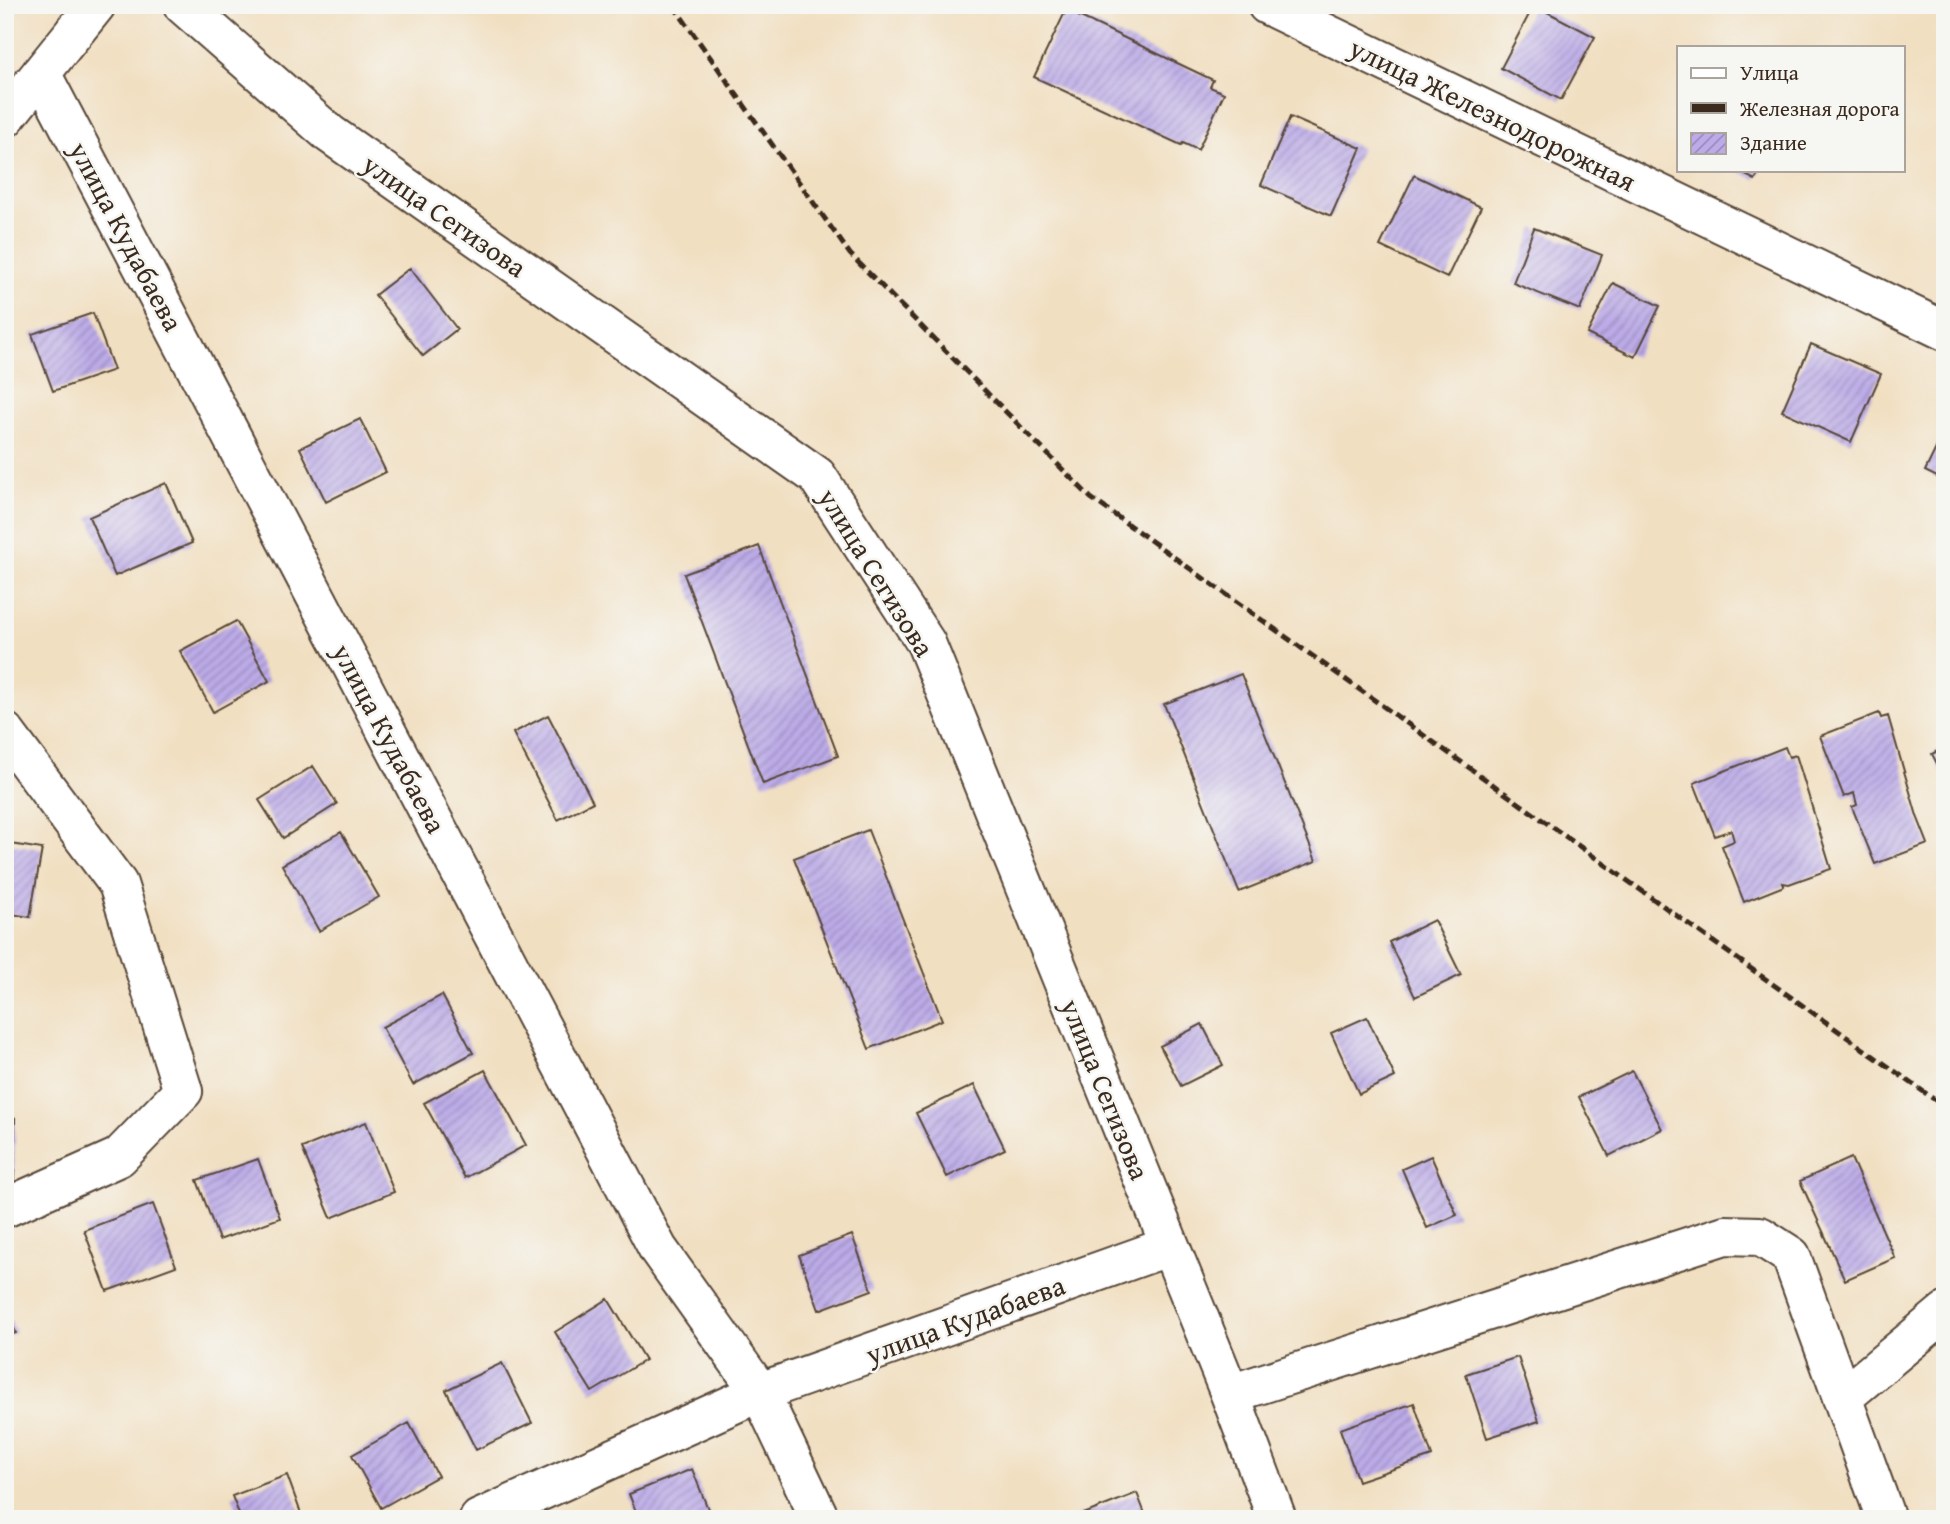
<svg xmlns="http://www.w3.org/2000/svg" width="1950" height="1524" font-family="'Gentium Book Plus',serif">
<style>
.building{fill:url(#building-hatch)}
.lines{fill:none;stroke-linecap:round;stroke-linejoin:round}
.street-casing{stroke:#564536;stroke-width:42}
.street{stroke:#fff;stroke-width:38}
.rail{stroke:#3b2a1e;stroke-width:5;stroke-dasharray:10 5;stroke-linecap:butt}
.labels{text-anchor:middle;dominant-baseline:central;stroke-width:5;stroke-linejoin:round;paint-order:stroke}
.street-label{font-size:28px;fill:#3b2a1e;stroke:#f6f6f2}
</style>
<defs>
<pattern id="building-hatch" width="6" height="6" patternUnits="userSpaceOnUse" patternTransform="scale(1.75)"><rect width="6" height="6" fill="#bcabe8"/><path d="M-1 1l2-2M0 6l6-6M5 7l2-2" fill="none" stroke="#9a8bbb"/></pattern>
</defs>
<rect width="100%" height="100%" fill="#f6f6f2"/>
<filter id="ink" filterUnits="userSpaceOnUse"><feTurbulence type="fractalNoise" baseFrequency=".0143" numOctaves="2"/><feDisplacementMap in="SourceGraphic" scale="14" xChannelSelector="R" yChannelSelector="G"/><feConvolveMatrix kernelMatrix="1 2 1 2 8 2 1 2 1" color-interpolation-filters="sRGB"/></filter>
<filter id="wash" filterUnits="userSpaceOnUse"><feTurbulence type="fractalNoise" baseFrequency=".00686" numOctaves="4" result="noise"/><feDisplacementMap in="SourceGraphic" scale="28" xChannelSelector="R" yChannelSelector="G"/><feGaussianBlur stdDeviation="1.57" result="paint"/><feColorMatrix in="noise" values="0 0 0 0 0 0 0 0 0 0 0 0 0 0 0 0 0 1.4 0 .05"/><feComposite in="paint" operator="in"/></filter>
<g filter="url(#wash)">
<rect width="100%" height="100%" fill="#f1dfc1"/>
<g id="blocks">
<path class="building" d="M 1534,5 L 1595,37 L 1561,100 L 1501,68 Z
M 1066,10 L 1213,80 L 1210,87 L 1224,93 L 1198,150 L 1183,143 L 1181,145 L 1034,77 Z
M 1290,117 L 1361,148 L 1331,216 L 1261,185 Z
M 1736,170 L 1761,170 L 1755,180 Z
M 1414,175 L 1481,207 L 1447,278 L 1380,246 Z
M 1534,228 L 1602,255 L 1580,310 L 1513,283 Z
M 410,268 L 457,329 L 423,356 L 375,295 Z
M 1613,283 L 1660,306 L 1635,357 L 1587,334 Z
M 93,313 L 114,370 L 53,391 L 32,334 Z
M 1811,344 L 1881,374 L 1851,442 L 1782,411 Z
M 360,419 L 386,472 L 326,502 L 300,448 Z
M 1945,430 L 1945,481 L 1925,471 Z
M 166,483 L 192,543 L 115,576 L 89,517 Z
M 759,546 L 838,756 L 763,784 L 684,574 Z
M 236,621 L 269,681 L 213,712 L 180,651 Z
M 1241,674 L 1316,861 L 1239,892 L 1164,704 Z
M 1879,713 L 1881,718 L 1888,716 L 1917,816 L 1928,844 L 1875,864 L 1852,807 L 1857,805 L 1854,793 L 1844,797 L 1820,736 Z
M 548,715 L 593,802 L 558,820 L 513,733 Z
M 1785,747 L 1789,757 L 1796,755 L 1831,869 L 1789,884 L 1783,883 L 1784,886 L 1744,902 L 1722,846 L 1734,841 L 1731,830 L 1715,836 L 1694,783 Z
M 1945,747 L 1945,779 L 1932,754 Z
M 313,766 L 337,804 L 283,838 L 259,800 Z
M 868,830 L 942,1020 L 869,1049 L 794,858 Z
M 341,832 L 379,897 L 319,931 L 282,865 Z
M 5,843 L 42,849 L 30,917 L 5,913 Z
M 1434,920 L 1461,975 L 1415,997 L 1389,942 Z
M 442,995 L 473,1053 L 413,1085 L 382,1027 Z
M 1367,1017 L 1395,1077 L 1359,1094 L 1331,1033 Z
M 1202,1024 L 1223,1065 L 1181,1086 L 1160,1046 Z
M 485,1070 L 526,1145 L 465,1178 L 424,1103 Z
M 1632,1071 L 1662,1129 L 1609,1156 L 1579,1097 Z
M 974,1085 L 1005,1149 L 947,1177 L 916,1113 Z
M 5,1118 L 15,1118 L 14,1179 L 5,1179 Z
M 366,1122 L 394,1192 L 331,1218 L 302,1148 Z
M 1431,1156 L 1457,1215 L 1427,1228 L 1402,1169 Z
M 1851,1158 L 1895,1258 L 1845,1280 L 1800,1181 Z
M 258,1159 L 280,1218 L 219,1240 L 197,1180 Z
M 153,1204 L 176,1266 L 107,1291 L 84,1230 Z
M 852,1235 L 872,1290 L 819,1310 L 799,1255 Z
M 608,1299 L 645,1360 L 592,1392 L 555,1332 Z
M 5,1307 L 16,1333 L 5,1337 Z
M 1518,1357 L 1539,1421 L 1487,1438 L 1466,1374 Z
M 502,1363 L 532,1423 L 476,1450 L 446,1390 Z
M 1414,1403 L 1432,1456 L 1358,1481 L 1340,1429 Z
M 409,1423 L 438,1476 L 381,1508 L 352,1455 Z
M 692,1469 L 712,1519 L 639,1519 L 629,1494 Z
M 287,1475 L 303,1519 L 241,1519 L 232,1496 Z
M 1137,1493 L 1147,1519 L 1071,1519 Z"/>
</g>
</g>
<g filter="url(#ink)">
<use href="#blocks" fill-opacity="0" stroke="#564536" stroke-width="2"/>
<g class="lines">
<g class="street-casing">
<path id="street" d="M 183,5 L 330,134 L 817,476 L 926,643 L 1230,1394 L 1277,1519
M 1267,5 L 1945,331
M 41,73 L 658,1249 L 760,1392 L 820,1519
M 5,118 L 96,5
M 5,732 L 118,884 L 183,1091 L 119,1157 L 5,1208
M 1230,1394 L 1725,1235 L 1760,1236 L 1791,1256 L 1886,1519
M 1842,1398 L 1945,1312
M 479,1519 L 760,1392 L 1170,1246"/>
</g>
<use href="#street" class="street"/>
<path class="rail" d="M 673,5 L 850,254 L 1091,498 L 1945,1107"/>
</g>
</g>
<g class="labels">
<g class="street-label">
<text transform="translate(1493 114) rotate(26)">улица Железнодорожная</text>
<text transform="translate(445 215) rotate(35)">улица Сегизова</text>
<text transform="translate(127 236) rotate(62)">улица Кудабаева</text>
<text transform="translate(877 572) rotate(58)">улица Сегизова</text>
<text transform="translate(390 738) rotate(62)">улица Кудабаева</text>
<text transform="translate(1106 1089) rotate(68)">улица Сегизова</text>
<text transform="translate(965 1319) rotate(-20)">улица Кудабаева</text>
</g>
</g>
<rect width="1950" height="1524" fill="none" stroke="#f6f6f2" stroke-width="28"/>
<rect x="1677" y="46" width="228" height="126" fill="#f6f6f2" stroke="#aba49d" stroke-width="2"/>
<rect x="1691" y="68" width="35" height="10" fill="#ffffff" stroke="#aba49d" stroke-width="2"/>
<text x="1740" y="80" font-size="21" fill="#3b2a1e">Улица</text>
<rect x="1691" y="103" width="35" height="10" fill="#3b2a1e" stroke="#aba49d" stroke-width="2"/>
<text x="1740" y="116" font-size="21" fill="#3b2a1e">Железная дорога</text>
<rect x="1691" y="133" width="35" height="21" fill="url(#building-hatch)" stroke="#aba49d" stroke-width="2"/>
<text x="1740" y="150" font-size="21" fill="#3b2a1e">Здание</text>
</svg>
